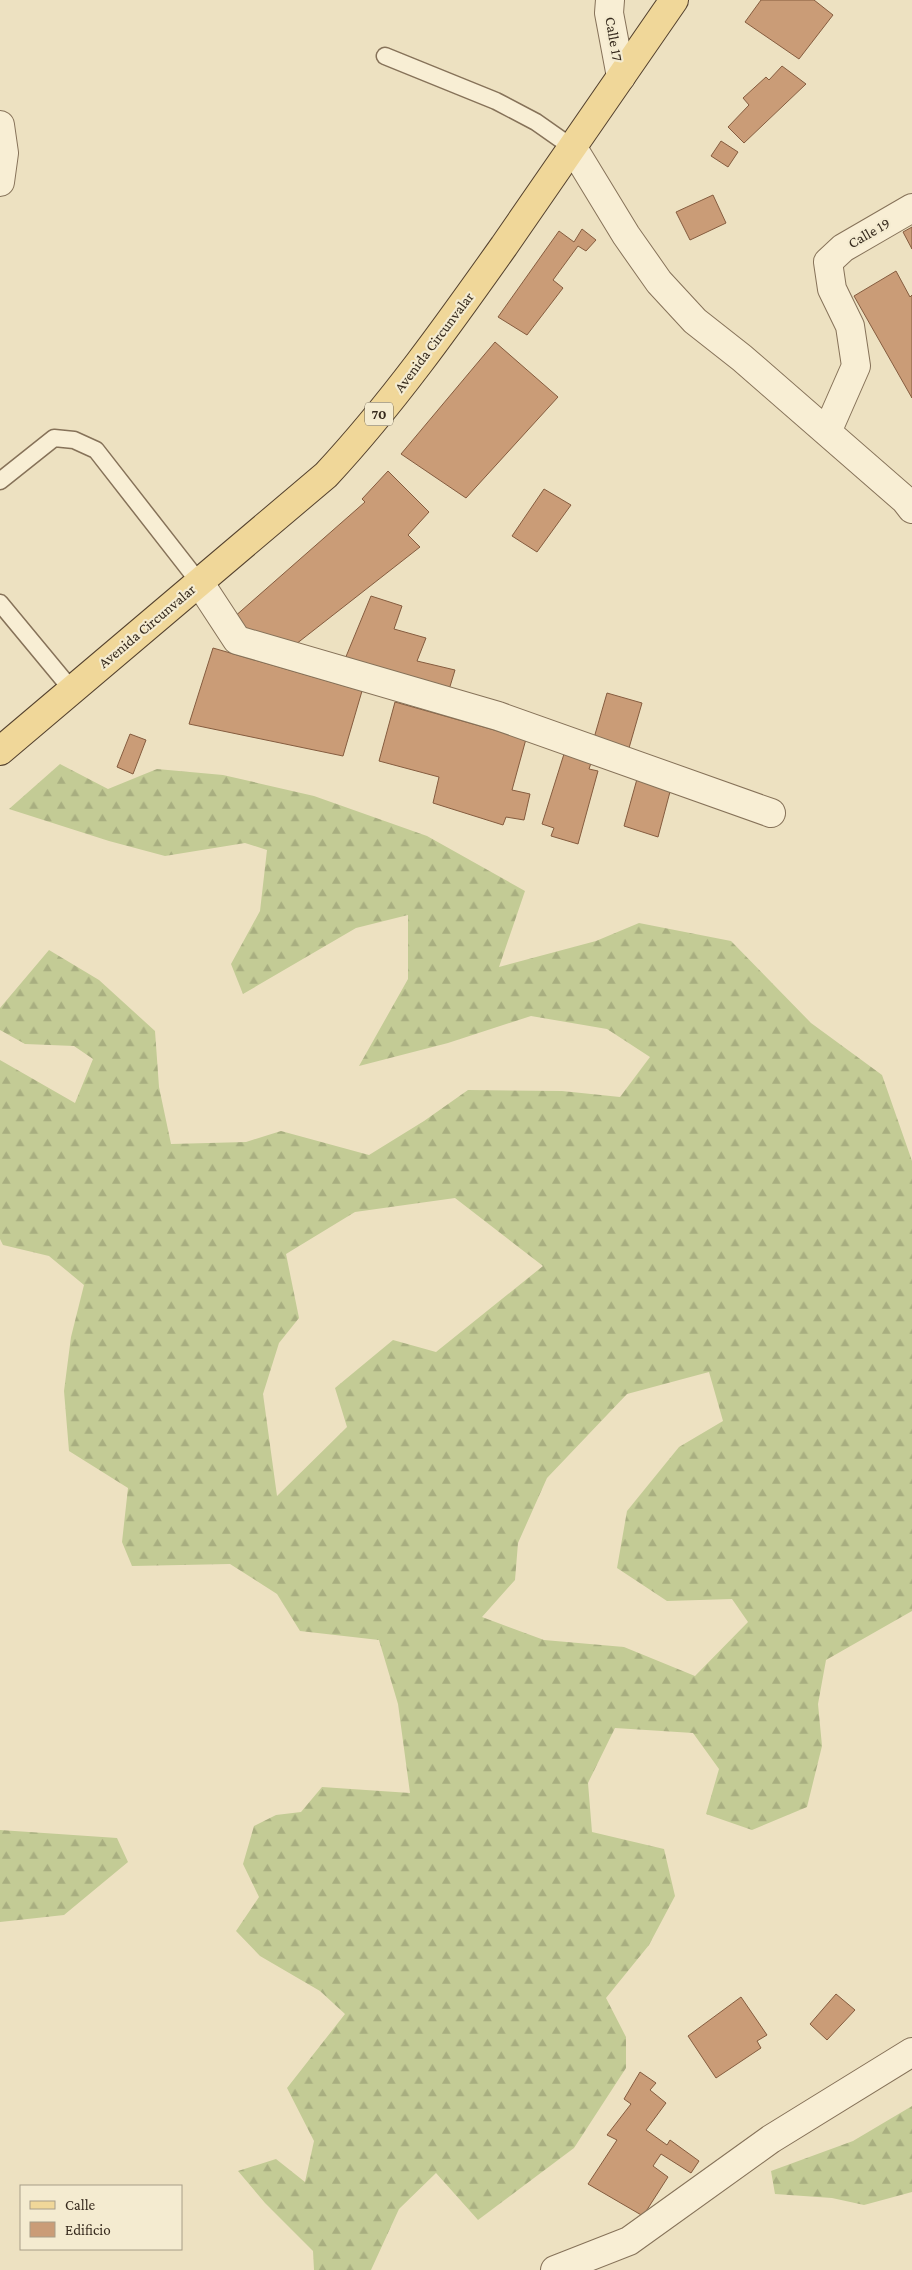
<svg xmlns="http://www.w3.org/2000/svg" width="912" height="2270" font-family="'Crimson Pro',serif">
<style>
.forest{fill:url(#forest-firs);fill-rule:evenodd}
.building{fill:#ca9c77;stroke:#855c3f}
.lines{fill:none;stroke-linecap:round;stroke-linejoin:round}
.service-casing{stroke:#867259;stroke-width:19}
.minor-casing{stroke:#867259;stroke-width:30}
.primary-casing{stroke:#53402d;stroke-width:30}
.service{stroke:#f8eed4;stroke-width:16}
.minor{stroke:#f8eed4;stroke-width:28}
.primary{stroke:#f0d799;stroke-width:28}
.labels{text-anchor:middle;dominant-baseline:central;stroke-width:4.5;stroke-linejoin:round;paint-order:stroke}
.shield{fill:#f4ebd0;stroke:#6f6453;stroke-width:1}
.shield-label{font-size:14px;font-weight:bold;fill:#362a1d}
.street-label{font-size:15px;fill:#362a1d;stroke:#f4ebd0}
</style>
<defs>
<pattern id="forest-firs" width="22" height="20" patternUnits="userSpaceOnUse" patternTransform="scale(1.25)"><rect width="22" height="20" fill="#c3cb95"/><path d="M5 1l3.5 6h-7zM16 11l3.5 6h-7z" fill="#a8ae80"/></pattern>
</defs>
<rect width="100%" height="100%" fill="#ede1c1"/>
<path class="forest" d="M 60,764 L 108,789 L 157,769 L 223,775 L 314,796 L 427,836 L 525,891 L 499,967 L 596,941 L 639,923 L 731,941 L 811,1023 L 882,1075 L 912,1161 L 912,1611 L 826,1660 L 818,1704 L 822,1746 L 807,1807 L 752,1830 L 706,1814 L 719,1769 L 693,1733 L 615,1728 L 588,1783 L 592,1832 L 664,1849 L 675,1896 L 649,1945 L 606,1998 L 626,2037 L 626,2068 L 574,2148 L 478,2220 L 436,2173 L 399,2209 L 371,2270 L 314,2270 L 313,2251 L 265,2203 L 238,2171 L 276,2159 L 305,2182 L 314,2141 L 287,2088 L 345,2014 L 320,1991 L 260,1956 L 236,1931 L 259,1897 L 243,1864 L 254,1826 L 276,1815 L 301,1812 L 322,1787 L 410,1793 L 398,1704 L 379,1640 L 300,1631 L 277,1594 L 230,1564 L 132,1566 L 122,1542 L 128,1488 L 69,1451 L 64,1391 L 71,1337 L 84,1285 L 49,1256 L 3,1245 L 0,1239 L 0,1060 L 75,1103 L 93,1059 L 74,1046 L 25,1044 L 0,1030 L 0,1008 L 49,950 L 99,980 L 155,1031 L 159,1087 L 171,1144 L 246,1142 L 281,1131 L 369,1155 L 424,1121 L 468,1090 L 562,1091 L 620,1097 L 650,1057 L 607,1029 L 531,1016 L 448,1043 L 359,1066 L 408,979 L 408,915 L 356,928 L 243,994 L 231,964 L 260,911 L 267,850 L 245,843 L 165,856 L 109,841 L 9,809 ZM 455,1198 L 543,1266 L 436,1352 L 393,1340 L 335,1388 L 347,1427 L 277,1496 L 263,1394 L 279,1343 L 299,1318 L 286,1254 L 355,1212 ZM 709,1372 L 723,1421 L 679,1447 L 627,1511 L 617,1568 L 667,1601 L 732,1599 L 748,1622 L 695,1676 L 624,1647 L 544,1640 L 482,1617 L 515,1580 L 518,1543 L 547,1478 L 627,1394 Z
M 0,1830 L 117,1838 L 128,1862 L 64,1915 L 0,1922 Z
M 912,2106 L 912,2192 L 864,2205 L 832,2198 L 775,2194 L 771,2171 L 853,2141 Z"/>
<path class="building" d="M 761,0 L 814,0 L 833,15 L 799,59 L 745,22 Z
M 782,66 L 806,84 L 744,143 L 728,127 L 749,105 L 743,98 L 766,77 L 769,80 Z
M 721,141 L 738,152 L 728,167 L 711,156 Z
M 713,195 L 726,223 L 690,240 L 676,212 Z
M 912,227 L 912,249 L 903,232 Z
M 582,229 L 596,240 L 586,251 L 578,246 L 553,280 L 563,288 L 527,335 L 498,317 L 559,231 L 574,242 Z
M 896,271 L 910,297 L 912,295 L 912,398 L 854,296 Z
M 495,342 L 558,397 L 466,498 L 401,454 Z
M 388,471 L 429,512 L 408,535 L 420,547 L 291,648 L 259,642 L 233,618 L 365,502 L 362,499 Z
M 544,489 L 571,505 L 537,552 L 512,536 Z
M 371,596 L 402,606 L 394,629 L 426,638 L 417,661 L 455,670 L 448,693 L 345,659 Z
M 213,648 L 362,691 L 343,756 L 189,724 Z
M 607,693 L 642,703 L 629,748 L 594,738 Z
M 395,702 L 526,739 L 512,790 L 530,794 L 524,820 L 506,817 L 503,825 L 433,803 L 439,777 L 379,761 Z
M 130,734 L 146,740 L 133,774 L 117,767 Z
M 564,754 L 591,763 L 589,769 L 598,771 L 578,844 L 551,836 L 554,828 L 542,824 Z
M 637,779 L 671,788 L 658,837 L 624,826 Z
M 836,1994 L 855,2010 L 827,2040 L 810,2024 Z
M 741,1997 L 767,2035 L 757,2041 L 761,2048 L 716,2078 L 688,2036 Z
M 640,2072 L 656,2083 L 650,2090 L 666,2103 L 646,2130 L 667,2145 L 670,2140 L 699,2161 L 691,2173 L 661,2154 L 653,2166 L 668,2177 L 643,2216 L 588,2184 L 617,2140 L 607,2135 L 631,2104 L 624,2099 Z"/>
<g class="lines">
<g class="service-casing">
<path id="service" d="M 385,56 L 496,101 L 536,122 L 573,148
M 0,481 L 54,438 L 74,440 L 96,450 L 199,582
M 0,603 L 72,690"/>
</g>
<g class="minor-casing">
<path id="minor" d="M 610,0 L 609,13 L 621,77
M 0,125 L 4,153 L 0,182
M 573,148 L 626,235 L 659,282 L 695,321 L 742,358 L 905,500 L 912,509
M 827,432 L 856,366 L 850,326 L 832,289 L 828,262 L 843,248 L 912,208
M 199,582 L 237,640 L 498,716 L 771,813
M 555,2270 L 629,2241 L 771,2139 L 912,2052"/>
</g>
<g class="primary-casing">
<path id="primary" d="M 0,751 L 326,475 C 392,404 448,325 504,246 C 561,164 618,82 674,0"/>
</g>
<use href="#service" class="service"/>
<use href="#minor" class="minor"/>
<use href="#primary" class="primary"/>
</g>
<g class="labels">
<rect class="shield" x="365" y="402.5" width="28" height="23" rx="4"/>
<g class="shield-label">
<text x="379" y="414">70</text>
</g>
<g class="street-label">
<text transform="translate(614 39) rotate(80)">Calle 17</text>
<text transform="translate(869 233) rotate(-30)">Calle 19</text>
<text transform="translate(434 342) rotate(-53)">Avenida Circunvalar</text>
<text transform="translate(147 626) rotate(-40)">Avenida Circunvalar</text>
</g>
</g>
<rect x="20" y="2185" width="162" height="65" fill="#f4ebd0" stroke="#a89e88"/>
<rect x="30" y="2201" width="25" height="8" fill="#f0d799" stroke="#a89e88"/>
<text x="65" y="2210" font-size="15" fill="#362a1d">Calle</text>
<rect x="30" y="2222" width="25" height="15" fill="#ca9c77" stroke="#a89e88"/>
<text x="65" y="2235" font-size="15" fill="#362a1d">Edificio</text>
</svg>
